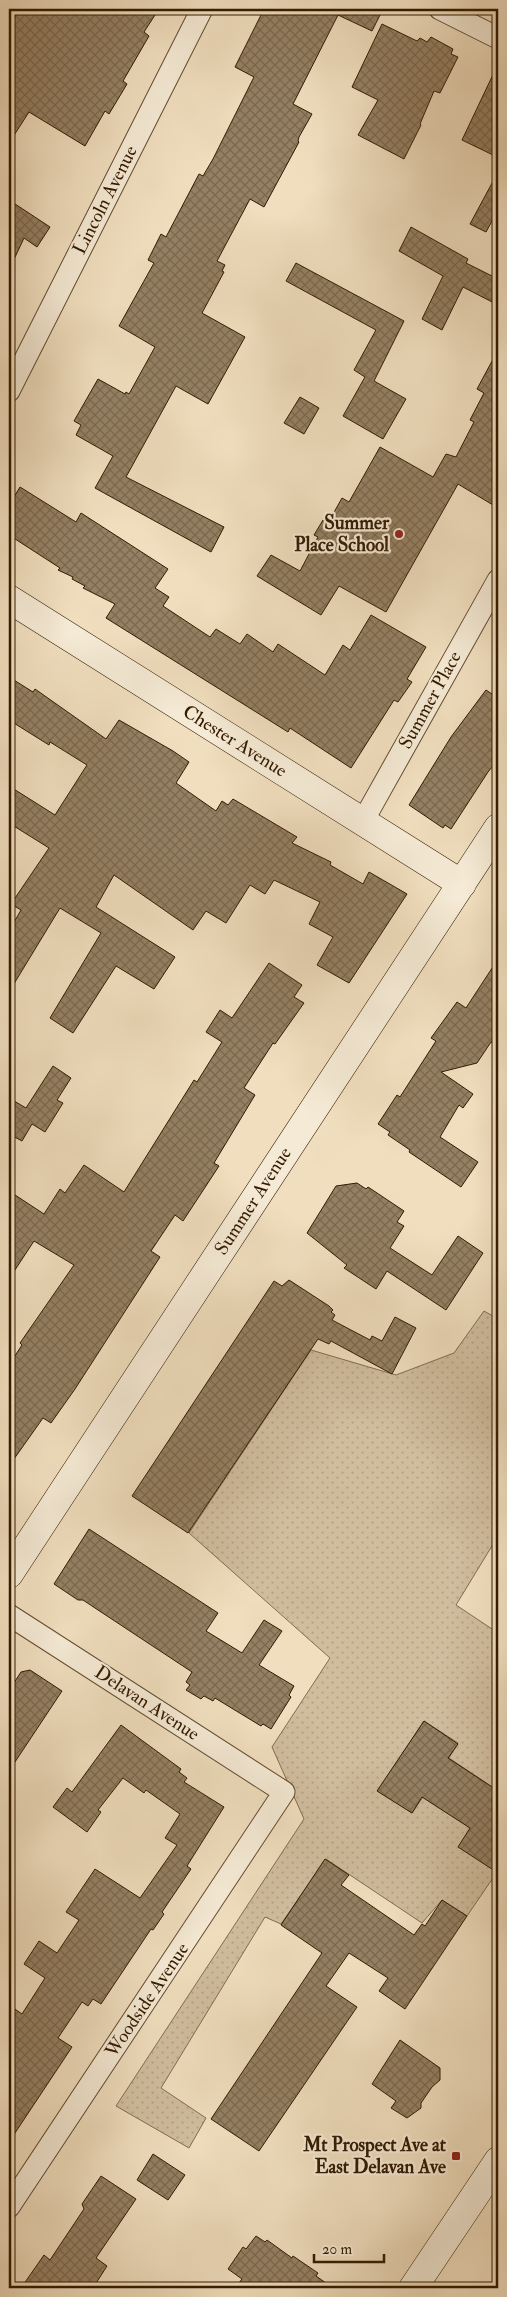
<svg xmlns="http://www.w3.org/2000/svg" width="507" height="2297" font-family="'IM FELL Double Pica',serif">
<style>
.grass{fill:url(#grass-dots);stroke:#826c4f}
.building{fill:url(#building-cross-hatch);stroke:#331a00}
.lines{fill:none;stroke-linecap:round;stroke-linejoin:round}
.street-casing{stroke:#624b30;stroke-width:23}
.secondary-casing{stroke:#331a00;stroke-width:29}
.street{stroke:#f5ead5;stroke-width:21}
.secondary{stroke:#f5ead5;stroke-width:28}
.poi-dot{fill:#8f2418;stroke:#f5ead5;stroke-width:2}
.labels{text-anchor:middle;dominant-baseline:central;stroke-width:4.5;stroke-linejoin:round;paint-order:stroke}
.street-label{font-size:19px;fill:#331a00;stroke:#f5ead5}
.poi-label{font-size:19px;font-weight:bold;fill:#331a00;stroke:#f5ead5;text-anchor:end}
</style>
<defs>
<pattern id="grass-dots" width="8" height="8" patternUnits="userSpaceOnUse" patternTransform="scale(1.25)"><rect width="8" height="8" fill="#d0bd9e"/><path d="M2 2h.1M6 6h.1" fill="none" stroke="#b3a286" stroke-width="1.8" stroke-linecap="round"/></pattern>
<pattern id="building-cross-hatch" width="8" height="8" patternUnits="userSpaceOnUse" patternTransform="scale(1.25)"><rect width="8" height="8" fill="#958063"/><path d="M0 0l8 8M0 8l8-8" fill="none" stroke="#7a684f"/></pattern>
</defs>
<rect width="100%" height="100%" fill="#f0debe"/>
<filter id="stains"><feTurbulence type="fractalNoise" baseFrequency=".004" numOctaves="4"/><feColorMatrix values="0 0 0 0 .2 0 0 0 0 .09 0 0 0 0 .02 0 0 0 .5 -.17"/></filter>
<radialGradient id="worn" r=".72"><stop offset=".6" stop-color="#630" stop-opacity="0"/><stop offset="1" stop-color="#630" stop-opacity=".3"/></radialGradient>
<path class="grass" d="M 484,1311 L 498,1319 L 498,1536 L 456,1605 L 498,1633 L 498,1788 L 497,1790 L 449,1758 L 458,1743 L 424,1721 L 378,1791 L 412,1813 L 423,1797 L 472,1829 L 497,1872 L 467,1916 L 442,1900 L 422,1923 L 326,1859 L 281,1924 L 265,1917 L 161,2088 L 206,2118 L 189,2148 L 116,2106 L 304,1819 L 272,1747 L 330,1658 L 189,1533 L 311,1350 L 396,1375 L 454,1353 Z"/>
<path class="building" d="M 20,9 L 145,9 L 155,15 L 144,32 L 149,36 L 123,81 L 127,84 L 109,114 L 105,111 L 85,146 L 29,112 L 9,143 L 9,26 Z
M 264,9 L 383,9 L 372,31 L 338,15 L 293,104 L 312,114 L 299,137 L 298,141 L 299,142 L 264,207 L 250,199 L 217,261 L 225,265 L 222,271 L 224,272 L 202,313 L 245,337 L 208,404 L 176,386 L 126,477 L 224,527 L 211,552 L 95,488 L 113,456 L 76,435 L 81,425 L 74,421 L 98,379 L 125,394 L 126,392 L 129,394 L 155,347 L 119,326 L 154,263 L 148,260 L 161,234 L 166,237 L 199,174 L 203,176 L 213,159 L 254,77 L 235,67 Z
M 382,24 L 417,41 L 420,38 L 427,42 L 431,37 L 453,49 L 451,54 L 458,57 L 440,93 L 434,91 L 420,124 L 421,125 L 404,159 L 358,135 L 378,100 L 352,87 Z
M 498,64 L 498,145 L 493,155 L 462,140 Z
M 498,172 L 498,210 L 486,232 L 470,224 Z
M 9,200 L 50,227 L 37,247 L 24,238 L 9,270 Z
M 411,227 L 468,259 L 466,263 L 498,279 L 498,305 L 463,287 L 442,330 L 422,319 L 443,276 L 399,251 Z
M 296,263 L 404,321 L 374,381 L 406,399 L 383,439 L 343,416 L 365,377 L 354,370 L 376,330 L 286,281 Z
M 498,350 L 498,508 L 458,484 L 386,612 L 339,586 L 321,615 L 257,576 L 271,555 L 300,571 L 318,537 L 314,535 L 323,520 L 328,523 L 342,498 L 349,502 L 380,447 L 433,477 L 446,454 L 456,457 L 474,422 L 470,420 L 484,393 L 477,389 Z
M 300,397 L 319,408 L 304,434 L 284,423 Z
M 20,487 L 76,522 L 81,513 L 168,569 L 155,588 L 169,597 L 163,606 L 210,637 L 216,629 L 240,644 L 247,634 L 273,652 L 278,644 L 325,675 L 343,645 L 350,650 L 371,615 L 426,647 L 407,679 L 412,682 L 398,702 L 394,700 L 351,768 L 290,728 L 288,732 L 106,618 L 115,604 L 83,588 L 85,586 L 72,579 L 73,577 L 58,570 L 60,568 L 9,535 L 9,505 Z
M 9,677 L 33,692 L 35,689 L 106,739 L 119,720 L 173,751 L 189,762 L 176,783 L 216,811 L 222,801 L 228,805 L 233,799 L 297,837 L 292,843 L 331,862 L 330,865 L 363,884 L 369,872 L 407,894 L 349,983 L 317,965 L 333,937 L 309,924 L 320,902 L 274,880 L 265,894 L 250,885 L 226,923 L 206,911 L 193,930 L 114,875 L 96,907 L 175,957 L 154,989 L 116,966 L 73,1033 L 50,1018 L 101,933 L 60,908 L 9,992 L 9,931 L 21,910 L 11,904 L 49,848 L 9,823 L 9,786 L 55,815 L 87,765 L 50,742 L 49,745 L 9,720 Z
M 486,690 L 498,698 L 498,760 L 488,772 L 451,829 L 445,825 L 443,828 L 409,805 L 451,737 Z
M 498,959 L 498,1047 L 491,1042 L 477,1063 L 441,1072 L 473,1094 L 463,1108 L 459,1105 L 440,1137 L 478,1162 L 461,1187 L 409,1152 L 410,1150 L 388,1135 L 390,1132 L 378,1124 L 397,1095 L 400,1097 L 436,1041 L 431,1038 L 457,1002 L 466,1008 Z
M 269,963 L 302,985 L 294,997 L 304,1003 L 275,1044 L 273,1043 L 244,1088 L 255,1095 L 214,1163 L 219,1166 L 183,1221 L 175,1215 L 151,1251 L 160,1257 L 75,1389 L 51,1423 L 43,1418 L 9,1466 L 9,1365 L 22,1345 L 20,1343 L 74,1265 L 34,1241 L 9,1279 L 9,1191 L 44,1214 L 60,1189 L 65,1193 L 84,1165 L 124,1192 L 194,1080 L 197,1082 L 222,1042 L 206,1032 L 220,1010 L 232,1018 Z
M 53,1066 L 71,1078 L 57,1100 L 63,1103 L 45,1132 L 32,1124 L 22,1141 L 9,1134 L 9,1098 L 26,1108 Z
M 357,1183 L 366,1189 L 368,1187 L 404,1211 L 397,1222 L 404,1226 L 390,1248 L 432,1275 L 458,1236 L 483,1253 L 446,1310 L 387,1271 L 376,1289 L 344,1268 L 347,1265 L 307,1233 L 336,1186 Z
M 289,1280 L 329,1306 L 333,1310 L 331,1312 L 335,1315 L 332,1320 L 370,1340 L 372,1336 L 382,1341 L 395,1317 L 416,1328 L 392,1374 L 331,1341 L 329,1344 L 318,1339 L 188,1533 L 132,1496 L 274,1281 L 282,1286 Z
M 89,1529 L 218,1613 L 206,1631 L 242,1653 L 264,1620 L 282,1631 L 259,1665 L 294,1686 L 289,1695 L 291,1697 L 271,1729 L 263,1724 L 261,1726 L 215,1698 L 213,1701 L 204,1696 L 201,1699 L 186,1690 L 190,1685 L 186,1682 L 192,1672 L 95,1608 L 83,1600 L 78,1600 L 54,1584 Z
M 30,1670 L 62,1691 L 9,1771 L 9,1701 L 15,1692 L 10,1689 L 21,1672 Z
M 424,1721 L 458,1744 L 448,1758 L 498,1791 L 498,1873 L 458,1847 L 470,1828 L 422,1797 L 412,1813 L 377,1791 Z
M 121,1725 L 181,1769 L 179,1772 L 187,1778 L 184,1782 L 224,1807 L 187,1866 L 191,1869 L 162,1912 L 164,1914 L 153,1930 L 151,1929 L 101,2004 L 93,1999 L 88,2006 L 82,2002 L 58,2038 L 72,2047 L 9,2142 L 9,2005 L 22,2014 L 45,1978 L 24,1964 L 39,1941 L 57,1953 L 79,1920 L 66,1912 L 95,1869 L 140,1898 L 177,1845 L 165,1838 L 180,1814 L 146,1790 L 144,1793 L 123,1778 L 98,1810 L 101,1812 L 87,1832 L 53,1807 L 67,1788 L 72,1792 Z
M 325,1859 L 349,1875 L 341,1885 L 414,1935 L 422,1924 L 425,1926 L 442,1900 L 467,1916 L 405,2009 L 379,1991 L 388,1978 L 349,1953 L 326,1986 L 357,2007 L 259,2151 L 211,2119 L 322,1953 L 281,1925 Z
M 400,2040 L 440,2068 L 440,2080 L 432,2087 L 421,2103 L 421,2108 L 407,2118 L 391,2108 L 396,2101 L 372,2084 Z
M 153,2154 L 185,2175 L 168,2200 L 137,2180 Z
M 101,2176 L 136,2199 L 96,2258 L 107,2266 L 93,2288 L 21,2288 L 44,2255 L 50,2260 L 84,2209 L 82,2204 Z
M 256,2236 L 265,2242 L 267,2240 L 292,2258 L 293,2256 L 318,2273 L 316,2276 L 333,2288 L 235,2288 L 242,2279 L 228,2269 L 243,2247 L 246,2249 Z"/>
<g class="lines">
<g class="street-casing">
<path id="street" d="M 440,9 L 498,38
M 9,391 L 202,9
M 363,821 L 498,580
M 9,1615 L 284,1792 L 9,2207"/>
</g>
<g class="secondary-casing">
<path id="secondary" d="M 9,599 L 462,884
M 9,1574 L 498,828
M 413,2288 L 498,2161"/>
</g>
<use href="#street" class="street"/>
<use href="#secondary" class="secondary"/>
</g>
<g class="poi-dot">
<circle cx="399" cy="534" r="5"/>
<rect x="451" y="2151" width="10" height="10" rx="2.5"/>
</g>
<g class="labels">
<g class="street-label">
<text transform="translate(105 200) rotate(-63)">Lincoln Avenue</text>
<text transform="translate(430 700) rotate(-61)">Summer Place</text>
<text transform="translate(235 741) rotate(32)">Chester Avenue</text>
<text transform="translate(253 1201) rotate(-57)">Summer Avenue</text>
<text transform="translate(147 1703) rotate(33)">Delavan Avenue</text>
<text transform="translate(147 2000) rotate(-56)">Woodside Avenue</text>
</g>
<g class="poi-label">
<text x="389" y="523">Summer<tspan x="389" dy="22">Place School</tspan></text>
<text x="446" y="2145">Mt Prospect Ave at<tspan x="446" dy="22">East Delavan Ave</tspan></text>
</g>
</g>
<rect width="507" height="2297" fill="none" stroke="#f0debe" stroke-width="30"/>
<rect x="10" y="10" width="487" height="2277" fill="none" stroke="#331a00" stroke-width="2.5"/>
<rect x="15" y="15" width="477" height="2267" fill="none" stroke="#331a00"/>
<path d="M314 2254v8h70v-8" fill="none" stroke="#331a00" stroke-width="2.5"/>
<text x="322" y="2254" font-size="15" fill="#331a00" stroke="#f5ead5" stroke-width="4" paint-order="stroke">20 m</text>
<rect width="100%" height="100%" filter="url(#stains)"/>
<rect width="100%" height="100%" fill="url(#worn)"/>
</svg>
